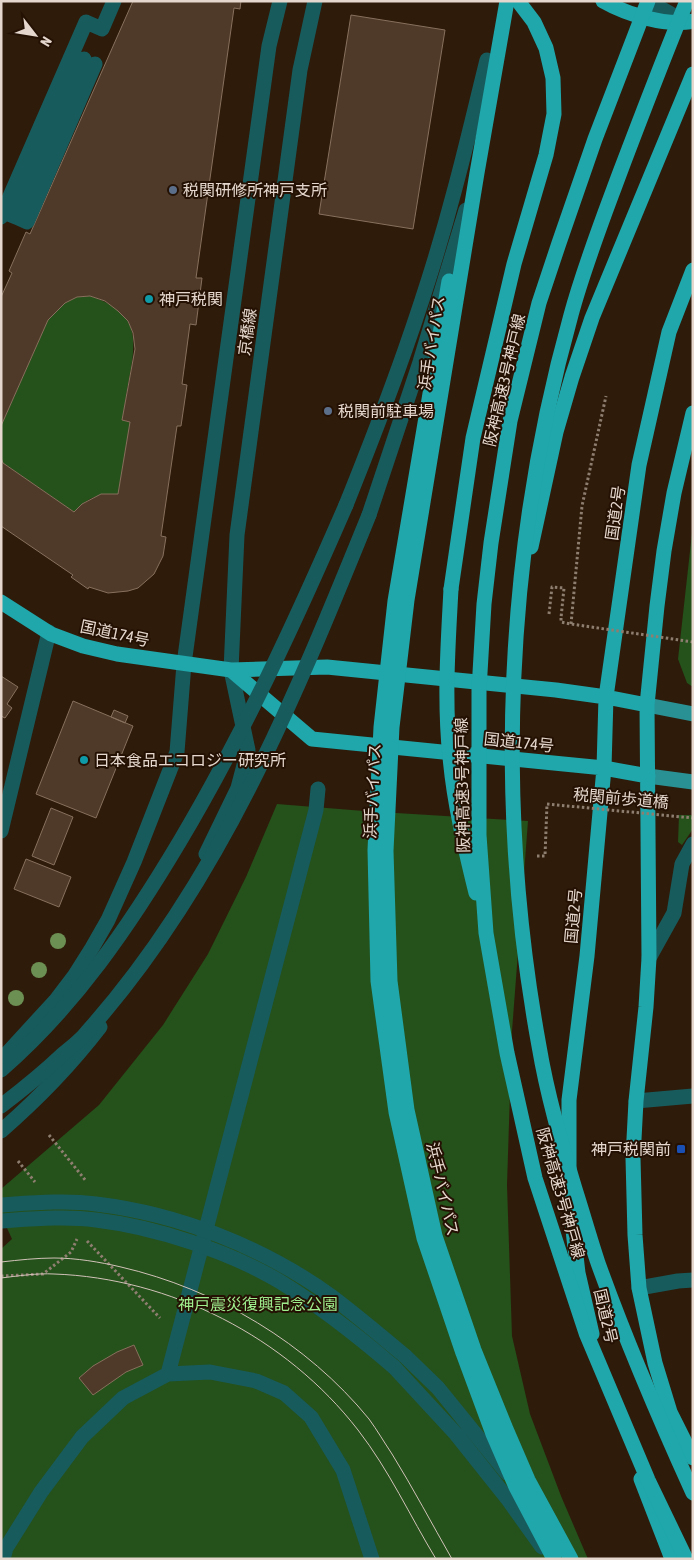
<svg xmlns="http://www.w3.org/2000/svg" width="694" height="1560" font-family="'Asap Condensed','Noto Sans JP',sans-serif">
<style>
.green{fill:#25511b}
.building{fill:#4f3a29;stroke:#87705d}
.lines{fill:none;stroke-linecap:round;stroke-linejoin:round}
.path{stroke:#8e7e70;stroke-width:3;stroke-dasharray:2.5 2.5;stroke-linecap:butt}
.minor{stroke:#185b5d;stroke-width:15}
.major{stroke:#299194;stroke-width:15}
.highway{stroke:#1fa7ab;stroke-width:15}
.tram{stroke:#d1c2b8;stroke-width:1}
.path-bridge{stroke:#8e7e70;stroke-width:3;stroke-dasharray:2.5 2.5;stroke-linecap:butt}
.minor-bridge{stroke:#185b5d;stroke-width:15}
.highway-bridge{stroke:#1fa7ab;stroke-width:15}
.tree{fill:#6c8f53}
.service-dot{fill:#5c6f8a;stroke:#241103;stroke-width:2}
.culture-dot{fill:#0f9aa8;stroke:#241103;stroke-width:2}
.transit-dot{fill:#1a4fb4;stroke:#241103;stroke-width:2}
.labels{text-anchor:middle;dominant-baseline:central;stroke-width:4;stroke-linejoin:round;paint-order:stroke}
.poi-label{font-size:16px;fill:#e5d7cd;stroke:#241103;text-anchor:start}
.street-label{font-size:16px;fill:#e5d7cd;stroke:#241103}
.park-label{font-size:16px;fill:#9fee8e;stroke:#241103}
</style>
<rect width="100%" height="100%" fill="#2e1b0a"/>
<path class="green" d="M 90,296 C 134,311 138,331 130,374 C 127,389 125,404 122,420 L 130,422 L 118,494 C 98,494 88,497 74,512 L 3,463 L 1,458 L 1,426 L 48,320 L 65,303 L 77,297 Z
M 693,524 L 693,687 L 687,683 L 678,659 Z
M 277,804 L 364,811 L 528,821 L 512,1031 L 507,1185 L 512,1336 L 530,1414 L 561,1496 L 588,1559 L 1,1559 L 1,1249 L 12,1239 L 1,1215 L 1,1189 L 99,1105 L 163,1025 L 208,954 L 246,877 Z
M 679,815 L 693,815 L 693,829 L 682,845 L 678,842 Z"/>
<path class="building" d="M 133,1 L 241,1 L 240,9 L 234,8 L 196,278 L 202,278 L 196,325 L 190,324 L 182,384 L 187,385 L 181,426 L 177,426 L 161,536 L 166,537 L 163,556 L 154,574 L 138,588 L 128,591 L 108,593 L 89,587 L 88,589 L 71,577 L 73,575 L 1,526 L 1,458 L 3,463 L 74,512 L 82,504 L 101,494 L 118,494 L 130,422 L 122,420 L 135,349 L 133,333 L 128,321 L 118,311 L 105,301 L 90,296 L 77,297 L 65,303 L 48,320 L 1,426 L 1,297 L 12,273 L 9,271 L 26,232 L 30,234 Z
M 351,15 L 445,30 L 413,229 L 319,214 Z
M 1,676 L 18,687 L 7,704 L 12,708 L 5,718 L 1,716 Z
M 73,701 L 133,726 L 96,818 L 36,794 Z
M 114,710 L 128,716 L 125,723 L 111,717 Z
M 51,808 L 73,817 L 54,865 L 32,856 Z
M 26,859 L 71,877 L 59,907 L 14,889 Z
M 134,1345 L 143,1365 L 126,1372 L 93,1395 L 79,1378 L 93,1366 L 117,1352 Z"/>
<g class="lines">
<path class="path" d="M 549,614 L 552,587 L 564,588 L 561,618
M 571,624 L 582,506 L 606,396
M 537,856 L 545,856 L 547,804
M 49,1135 L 86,1181
M 18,1161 L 35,1182
M 87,1241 L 160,1318
M 1,1276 L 43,1274 L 71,1252 L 77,1239"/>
<path class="minor" d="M 648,1 L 671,14 L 689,22
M 4,212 L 16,217 L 84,59
M 1,217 L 86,22 L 102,29 L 114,1
M 16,217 L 27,222 L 95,64
M 346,505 C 387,403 426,299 454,192 C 466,148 476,104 487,60
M 369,515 L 420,362 L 466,210
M 1,831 L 49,632
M 206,854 L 238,788 L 248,750 L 231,670 L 237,535 L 300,70 L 315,1
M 649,958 L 674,913 L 682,864 L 693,844
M 1,1060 L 56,1000 L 75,975 L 92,948 L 108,920 L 134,862 L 177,752 L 184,664 L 269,46 L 280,1
M 636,1101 L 693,1096
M 1,1131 C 38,1099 70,1066 100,1027
M 639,1288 L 678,1281 L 693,1280
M 405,1356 L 438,1388 L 507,1473
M 394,1367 L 456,1434 L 507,1498 L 542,1547
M 168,1374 L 316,810 L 318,789
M 3,1559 L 6,1548 L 41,1492 L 82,1437 L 123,1398 L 168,1374 L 210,1372 L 256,1381 L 284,1393 L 311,1417 L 343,1470 L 372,1559"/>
<path class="major" d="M 647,705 L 693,714
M 648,776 L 693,782"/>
<path class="highway" d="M 603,1 C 626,14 666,27 693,21
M 693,413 L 674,493 L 664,551 L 657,606 L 647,705 L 649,958 L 646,1007 L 636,1101 L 633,1158 L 635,1235 L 639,1288 L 655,1363 L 670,1412 L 693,1458
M 531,547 L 556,432 L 572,377 L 592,318 L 693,74
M 451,589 L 473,438 L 514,264 L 546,155 L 554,114 L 553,78 L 546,48 L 534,22 L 518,1
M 1,602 L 51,634 L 83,646 L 117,654 L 231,670 L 327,667 L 556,690 L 606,697 L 647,705
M 231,670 L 312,739 L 604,768 L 648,776
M 592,1334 L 578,1273 L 569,1196 L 569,1100 L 587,956 L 604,768 L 606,697 L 639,465 L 669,332 L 693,270
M 641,1479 L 672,1559"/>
<path class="tram" d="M 1,1262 C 19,1260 37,1258 54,1258 C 76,1258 100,1262 121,1267 C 216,1289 307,1343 369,1419 C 377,1430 384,1442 392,1454 C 413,1488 432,1524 452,1559
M 1,1278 C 18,1276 37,1273 54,1274 C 170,1278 286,1337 358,1430 C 389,1470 410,1516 436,1559"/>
<path class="path-bridge" d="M 561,618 L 561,622 L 571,624 L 693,642
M 547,804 L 693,818"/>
<path class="minor-bridge" d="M 1,1070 C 75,1006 130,925 180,841 C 244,733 296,620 346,505
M 1,1106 C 22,1090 43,1073 62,1055 C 70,1048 80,1041 87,1032 C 220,883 295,697 369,515
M 1,1205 C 32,1203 65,1200 96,1204 C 179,1214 263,1247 331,1296 C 356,1315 380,1335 405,1356
M 1,1221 C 32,1219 65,1216 96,1220 C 155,1227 228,1251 279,1281 C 320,1306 358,1336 394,1367"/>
<path class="highway-bridge" d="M 507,1 L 477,173 L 407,600 L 392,727 L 386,851 L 390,981 L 407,1110 L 435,1236 L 474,1350 L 506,1429 L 528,1480 L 571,1559
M 648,1 L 595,139 L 559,243 L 539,303 L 510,421 L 491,543 L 484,604 L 479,690 L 479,835 L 486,933 L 507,1053 L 535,1178 L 586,1333 L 648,1480 L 686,1559
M 687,1 C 663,59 641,117 619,175 C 602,221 584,267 571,315 C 505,551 495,805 539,1046 C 547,1094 561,1142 575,1189 C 583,1214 590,1239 598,1263 C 626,1341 659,1418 693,1493
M 449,281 L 395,601 L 381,727 L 375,850 L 378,981 L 396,1112 L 424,1238 L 463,1353 L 493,1434 L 516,1487 L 554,1559
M 451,589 C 448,645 444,701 450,757 C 454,803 465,848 476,893"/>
</g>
<g class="tree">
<circle cx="58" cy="941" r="8"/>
<circle cx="39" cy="970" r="8"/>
<circle cx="16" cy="998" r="8"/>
</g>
<g class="service-dot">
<circle cx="173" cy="190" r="5"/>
<circle cx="328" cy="411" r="5"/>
</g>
<g class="culture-dot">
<circle cx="149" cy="299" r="5"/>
<circle cx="84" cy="760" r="5"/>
</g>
<rect class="transit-dot" x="676" y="1144" width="10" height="10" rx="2.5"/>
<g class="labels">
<g class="poi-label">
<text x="183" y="190">税関研修所神戸支所</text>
<text x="159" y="299">神戸税関</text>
<text x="338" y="411">税関前駐車場</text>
<text x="94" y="760">日本食品エコロジー研究所</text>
<text x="671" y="1149" text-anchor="end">神戸税関前</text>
</g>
<g class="street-label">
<text transform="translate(247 332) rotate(-82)">京橋線</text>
<text transform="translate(431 343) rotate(-81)">浜手バイパス</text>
<text transform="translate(504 380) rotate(-77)">阪神高速3号神戸線</text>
<text transform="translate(615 513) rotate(-82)">国道2号</text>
<text transform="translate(115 633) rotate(12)">国道174号</text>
<text transform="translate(519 742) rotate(6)">国道174号</text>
<text transform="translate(462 785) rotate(-91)">阪神高速3号神戸線</text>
<text transform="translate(372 791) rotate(-87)">浜手バイパス</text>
<text transform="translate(621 798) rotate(5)">税関前歩道橋</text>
<text transform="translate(573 916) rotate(-85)">国道2号</text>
<text transform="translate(443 1189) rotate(77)">浜手バイパス</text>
<text transform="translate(561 1193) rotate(74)">阪神高速3号神戸線</text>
<text transform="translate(606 1316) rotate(77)">国道2号</text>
</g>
<g class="park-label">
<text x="258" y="1304">神戸震災復興記念公園</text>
</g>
</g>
<rect width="694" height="1560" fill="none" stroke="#e5d7cd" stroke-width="5"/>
<g transform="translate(35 35) rotate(121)" stroke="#241103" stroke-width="4" paint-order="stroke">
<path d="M0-4L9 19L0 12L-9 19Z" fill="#e5d7cd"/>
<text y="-8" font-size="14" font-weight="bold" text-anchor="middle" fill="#e5d7cd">N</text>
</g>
</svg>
